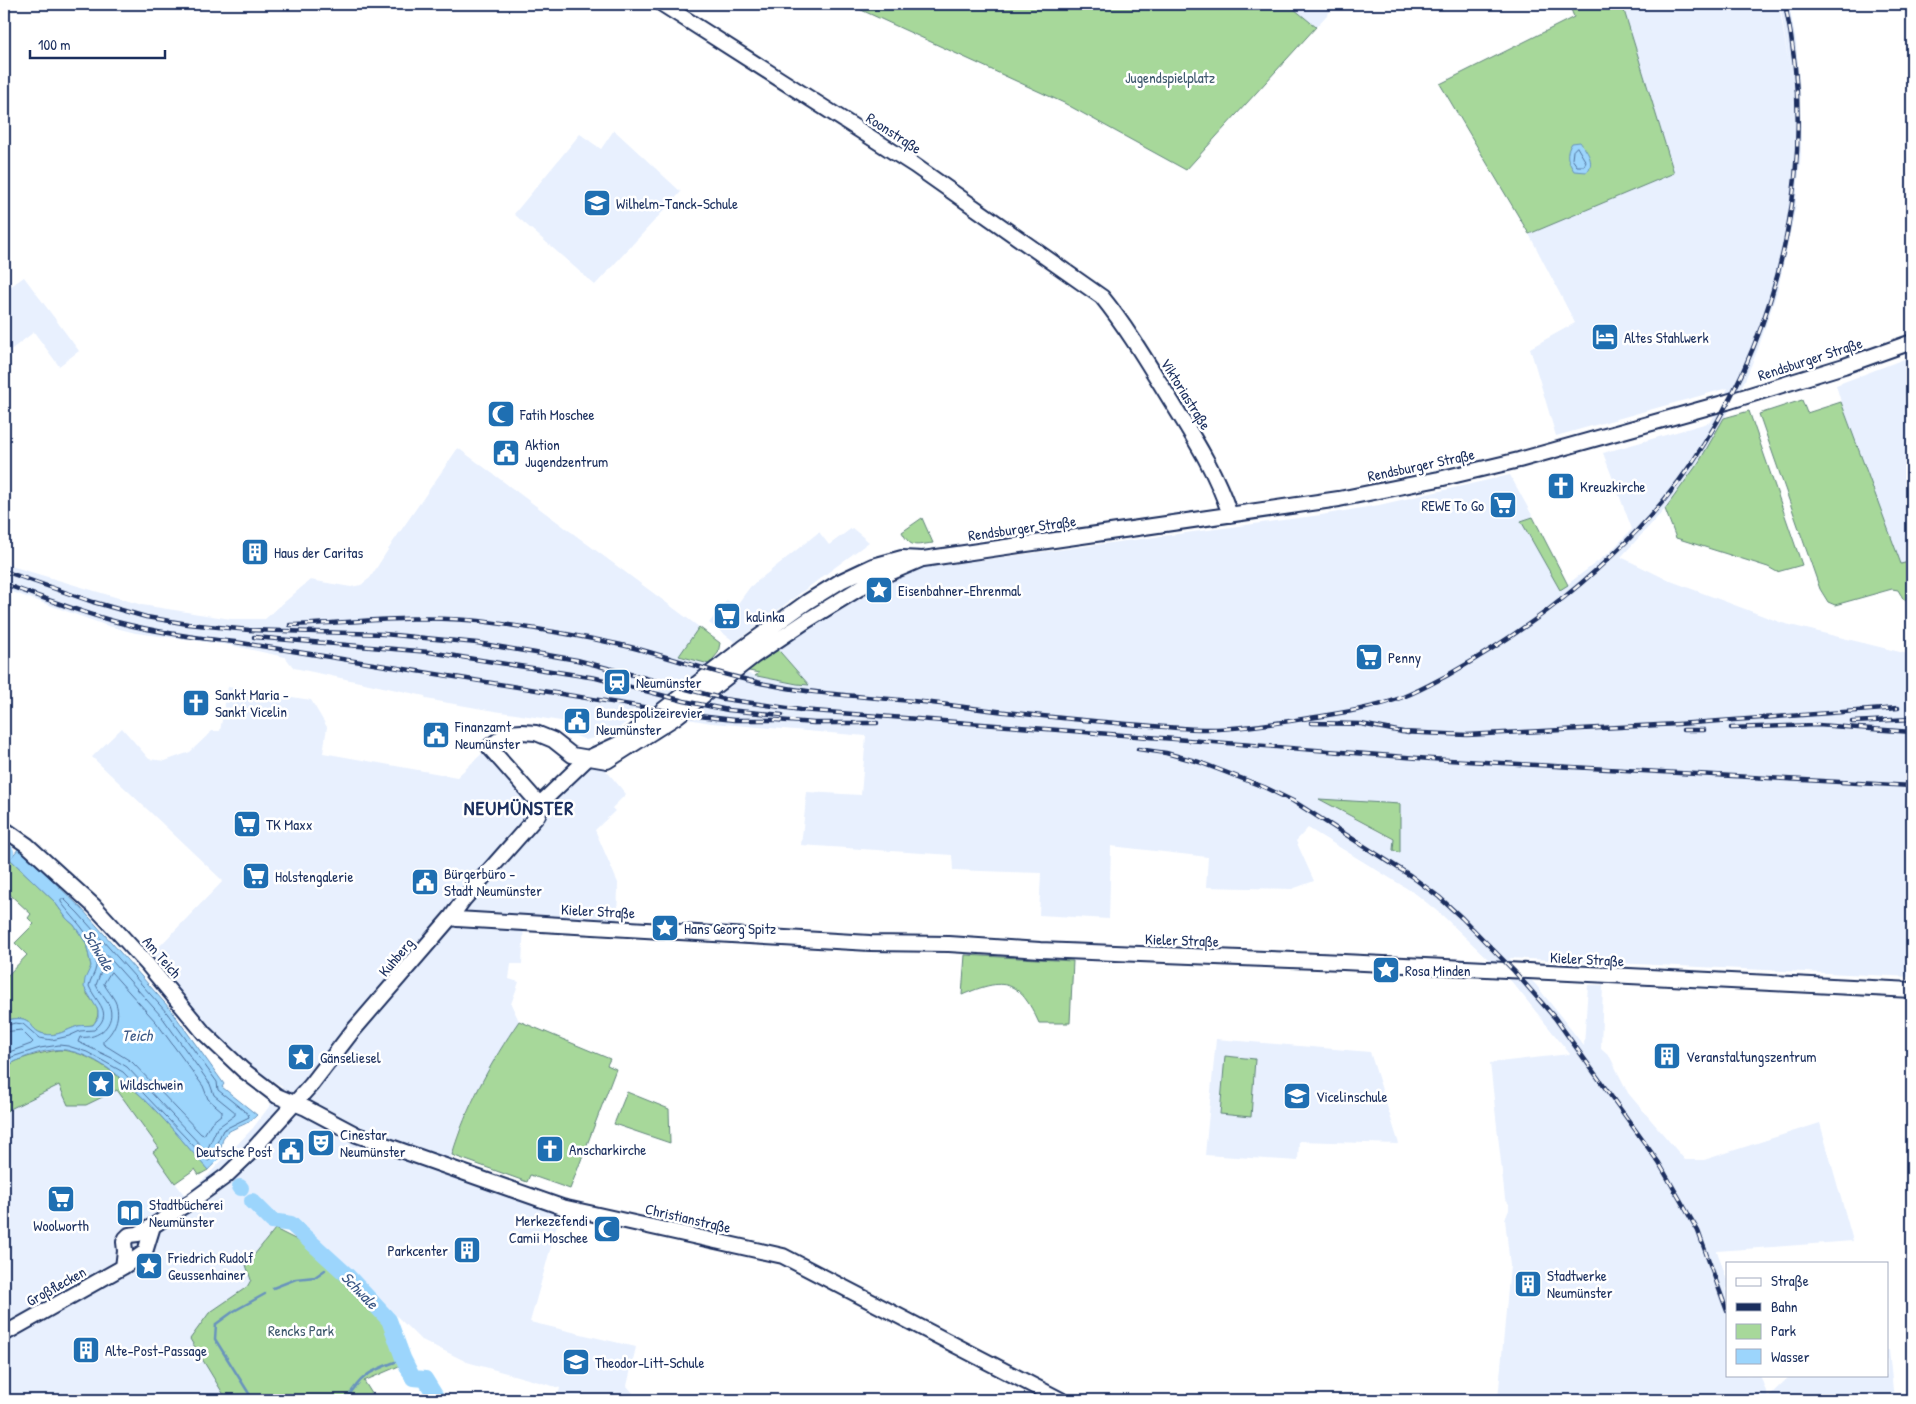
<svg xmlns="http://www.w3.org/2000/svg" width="1916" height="1404" font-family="'Patrick Hand',sans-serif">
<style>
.built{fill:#e8f0fe;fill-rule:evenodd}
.green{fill:#a7d89a;stroke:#61847c}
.water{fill:#9cd5fc;stroke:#6893bd}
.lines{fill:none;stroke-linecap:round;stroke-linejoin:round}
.shore{stroke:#4f719d;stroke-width:1}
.stream{stroke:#6893bd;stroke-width:2.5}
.river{stroke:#9cd5fc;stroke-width:16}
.secondary-casing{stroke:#1b2f5e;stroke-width:18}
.secondary{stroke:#fff;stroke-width:14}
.rail-casing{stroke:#1b2f5e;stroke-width:4.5}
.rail{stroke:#fff;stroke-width:2.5;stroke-dasharray:8;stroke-linecap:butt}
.labels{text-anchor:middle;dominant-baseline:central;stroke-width:5;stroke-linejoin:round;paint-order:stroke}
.park-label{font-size:15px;fill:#3e596d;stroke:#fff}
.street-label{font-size:15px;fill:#1b2f5e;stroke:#fff}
.poi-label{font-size:15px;fill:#1b2f5e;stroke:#fff;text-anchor:start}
.water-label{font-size:16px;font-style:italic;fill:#3b5886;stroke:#fff}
.district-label{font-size:20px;font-weight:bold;letter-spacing:1px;fill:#1b2f5e;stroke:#fff}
</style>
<rect width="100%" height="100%" fill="#fff"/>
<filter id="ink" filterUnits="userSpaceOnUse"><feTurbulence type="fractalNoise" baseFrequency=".02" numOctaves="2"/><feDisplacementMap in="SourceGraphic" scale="10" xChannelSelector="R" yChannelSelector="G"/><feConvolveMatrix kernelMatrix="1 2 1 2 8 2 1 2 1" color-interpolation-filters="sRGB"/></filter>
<g filter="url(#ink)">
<path class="built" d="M 1288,4 L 1337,4 L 1316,27 Z
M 1622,4 L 1779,4 L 1789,67 L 1780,4 L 1789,4 L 1796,42 L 1800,95 L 1801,155 L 1795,210 L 1778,289 L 1758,349 L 1745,380 L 1716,434 L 1699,462 L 1665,509 L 1621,557 L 1668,580 L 1782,623 L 1912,655 L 1912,977 L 1509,958 L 1536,985 L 1584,1046 L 1588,985 L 1603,985 L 1601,1049 L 1610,1057 L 1628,1093 L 1685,1160 L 1704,1160 L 1820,1123 L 1853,1241 L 1717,1251 L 1727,1280 L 1727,1375 L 1760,1375 L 1768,1397 L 1791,1375 L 1887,1375 L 1887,1350 L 1889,1350 L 1894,1400 L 1498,1400 L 1510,1266 L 1505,1219 L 1509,1210 L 1509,1204 L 1505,1199 L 1490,1063 L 1570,1054 L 1512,982 L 1443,916 L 1416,894 L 1308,828 L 1296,841 L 1314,881 L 1292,889 L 1206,887 L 1208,857 L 1111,846 L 1109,919 L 1039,915 L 1041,873 L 953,870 L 952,855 L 801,845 L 807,792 L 861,795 L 866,736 L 712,723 L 632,710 L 630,719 L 611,735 L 598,732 L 594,738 L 586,740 L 576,736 L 561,721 L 488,710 L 426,699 L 425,696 L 294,668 L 285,657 L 230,645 L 136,633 L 108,626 L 4,589 L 4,564 L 142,605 L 231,619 L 265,619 L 310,580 L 351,587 L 361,585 L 370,578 L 393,542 L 458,448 L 699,627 L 679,657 L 757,676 L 797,684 L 809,685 L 774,645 L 875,582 L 907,570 L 1321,515 L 1379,505 L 1510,475 L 1533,517 L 1522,521 L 1560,590 L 1610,552 L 1632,529 L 1603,453 L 1711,422 L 1728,388 L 1556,436 L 1530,348 L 1575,323 L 1529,234 L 1674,173 ZM 1320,800 L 1400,804 L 1393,850 L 1394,840 Z
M 614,130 L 681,192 L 595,285 L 514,214 L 580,134 L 601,149 Z
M 24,277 L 79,351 L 59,366 L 34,332 L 4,355 L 4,291 Z
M 1912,356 L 1912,561 L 1901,565 L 1841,402 L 1836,385 Z
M 852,528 L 869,542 L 735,642 L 709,623 L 727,600 L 736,606 L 750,587 L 819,532 L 829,545 Z
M 228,687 L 311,700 L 327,727 L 323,753 L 457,777 L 489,747 L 541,806 L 589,763 L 599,762 L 626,794 L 612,808 L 615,811 L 595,830 L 618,883 L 617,928 L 524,923 L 522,964 L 511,964 L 509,979 L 519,982 L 511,1004 L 519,1021 L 473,1098 L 457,1136 L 448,1168 L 562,1207 L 530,1322 L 636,1347 L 627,1386 L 639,1400 L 557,1400 L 560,1388 L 467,1362 L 420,1339 L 299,1220 L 274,1212 L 264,1205 L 256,1197 L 250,1204 L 275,1229 L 246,1264 L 251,1280 L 247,1287 L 209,1313 L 191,1339 L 227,1400 L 4,1400 L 4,1112 L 59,1084 L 86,1105 L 117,1090 L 159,1149 L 153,1153 L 185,1196 L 209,1174 L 253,1128 L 277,1096 L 282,1086 L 253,1070 L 210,1028 L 151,955 L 223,881 L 92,757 L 122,728 L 149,759 L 165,761 L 190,752 L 212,731 L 220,731 Z
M 1216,1039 L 1370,1052 L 1399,1144 L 1299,1141 L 1298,1161 L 1205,1155 Z"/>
<path class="green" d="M 860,4 L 1288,4 L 1316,27 L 1186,170 L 1064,103 L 857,8 Z
M 1569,4 L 1622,4 L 1674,173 L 1529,234 L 1440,84 L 1574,17 Z
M 1802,400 L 1807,413 L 1841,402 L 1901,564 L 1912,561 L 1912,596 L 1904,600 L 1898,590 L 1892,589 L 1835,605 L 1828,602 L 1820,589 L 1759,414 Z
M 1749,411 L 1802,565 L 1777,572 L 1768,567 L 1676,538 L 1665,509 L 1699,462 L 1724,418 Z
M 1533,517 L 1568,585 L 1560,590 L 1521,521 Z
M 922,518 L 933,543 C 915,545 911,549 902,532 Z
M 699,627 L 720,643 L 718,653 L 709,664 L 679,656 Z
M 774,645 L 809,685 L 797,684 L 757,676 L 755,676 L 759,673 L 744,670 Z
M 1319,799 L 1400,804 L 1400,853 L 1393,850 L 1394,839 Z
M 10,859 L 54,901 L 67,919 L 74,925 L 86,943 L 91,966 L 87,994 C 96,1006 103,1011 93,1025 C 88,1026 82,1025 78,1026 C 66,1030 57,1037 44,1034 C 26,1030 36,1012 4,1021 L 4,973 L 7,976 L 27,955 L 15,943 L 34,924 L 28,918 L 31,914 L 4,889 L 4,867 Z
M 965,955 L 1073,961 L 1070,1023 L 1039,1023 C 1019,979 1004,977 962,995 Z
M 519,1021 L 610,1059 L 607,1065 L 616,1069 L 570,1189 L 530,1175 L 527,1182 L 452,1155 C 466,1107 491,1062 519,1021 Z
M 59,1050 C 114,1052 173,1131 208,1170 L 199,1175 L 195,1169 L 175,1183 L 153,1152 L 159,1148 L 117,1090 L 86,1105 L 68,1105 L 59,1085 L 4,1112 L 4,1068 C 20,1057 40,1053 59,1050 Z
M 1225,1056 L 1255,1059 L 1251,1117 L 1220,1114 Z
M 627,1092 L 669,1109 L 670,1143 L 614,1124 Z
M 275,1229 L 303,1243 L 345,1277 L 385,1324 L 399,1366 L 364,1381 L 376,1400 L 227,1400 L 190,1339 L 209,1313 L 247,1287 L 251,1280 L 246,1265 Z"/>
<path class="water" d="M 1580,142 C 1586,150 1596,162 1587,172 L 1574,171 C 1567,160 1565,154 1572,143 Z
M 19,848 L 82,909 L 171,1010 L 224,1084 L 222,1087 L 257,1115 C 248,1125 237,1126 228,1132 C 221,1137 221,1150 219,1158 C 217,1162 211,1166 208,1170 C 172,1130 120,1059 66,1050 C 49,1047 18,1058 4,1068 L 4,1021 C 36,1012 26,1030 44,1034 C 57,1037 66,1030 78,1026 C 82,1025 88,1026 93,1025 L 98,1018 L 98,1010 L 84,987 L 85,979 L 91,966 L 86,943 L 74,925 L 67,919 L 54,901 L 10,859 Z"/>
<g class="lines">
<path class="shore" d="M 1577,147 L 1586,162 L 1584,166 L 1577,166 L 1572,159 L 1573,151 Z
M 104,952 L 162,1017 L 210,1084 L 214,1095 L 235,1112 L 235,1115 L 217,1128 L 207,1150 L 204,1149 L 127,1067 L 112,1058 L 78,1042 L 80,1037 C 98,1040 117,1024 109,1005 C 105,998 99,992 96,985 L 102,969 L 101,954 Z
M 111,972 L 156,1022 L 203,1086 L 208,1099 L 222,1111 L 222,1114 L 211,1123 L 204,1135 L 201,1134 L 132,1062 L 103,1044 L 103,1041 C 114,1032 122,1016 115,1001 C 112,995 107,990 104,984 Z
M 4,1026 L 15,1023 L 23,1024 L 39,1038 L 52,1040 L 69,1036 L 80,1031 L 94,1030 C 115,1013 96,1003 89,986 C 90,979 95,974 96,967 C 99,940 75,922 61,902 L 61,899 L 64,899 L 78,913 L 167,1013 L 217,1082 L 218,1090 L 248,1114 L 249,1117 L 223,1130 L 216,1145 L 214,1157 L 208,1161 L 123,1072 L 87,1052 L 68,1046 L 59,1045 L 40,1048 L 12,1057 L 4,1062
M 4,1032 L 21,1030 L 33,1042 L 31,1044 L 4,1054"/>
<path class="stream" d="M 273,1288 L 296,1279 L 315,1277 L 325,1270
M 253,1400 L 215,1339 L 216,1324 L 234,1311 L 265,1294
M 346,1400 C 361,1376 368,1372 395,1362"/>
<path class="river" d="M 4,851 L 6,852
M 240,1187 L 241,1188
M 252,1201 L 272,1221 L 291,1224 L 348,1276 L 389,1320 L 403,1358 L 413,1378 L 425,1379 L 438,1400"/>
<g class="secondary-casing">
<path id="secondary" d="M 662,4 L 914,165 L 1102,297 C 1127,328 1147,362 1168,396 C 1192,435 1216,471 1230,515
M 541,806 L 489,747 L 508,733 L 522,732 L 536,733 L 553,740 L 572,755 L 607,761 L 676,717 L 754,656 L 806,621 L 873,580 L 920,560
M 4,829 L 27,845 L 94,906 L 148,965 L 204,1033 L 243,1070 L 277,1096 L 306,1108 L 357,1135 L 562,1207 L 783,1256 L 1061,1400
M 451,917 L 457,919 L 870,943 L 949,944 L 1040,950 L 1343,962 L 1912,990
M 123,1267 L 125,1251 L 124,1242 L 126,1238 L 129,1235 L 138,1234 L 153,1226 L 193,1200 L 226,1176 L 249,1154 L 311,1085 L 351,1033 L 451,917 L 464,899 L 538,815 L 544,800 L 588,758 L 620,743 L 743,648 L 807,602 L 841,581 L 873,566 L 902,558 L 923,559 L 1339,499 L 1439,479 L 1519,460 L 1727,402 L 1844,366 L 1912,342
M 4,1334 L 123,1267 L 145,1252 L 153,1226"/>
</g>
<use href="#secondary" class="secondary"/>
<g class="rail-casing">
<path id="rail" d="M 4,571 L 93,602 L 146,617 L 188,624 L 249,630 L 384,634 L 477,643 L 577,660 L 724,699 L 801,710 L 1431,759 L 1912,786
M 4,584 C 41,597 79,612 117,622 C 156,632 195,638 235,642 L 699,716 L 734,720 L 776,720 L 814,723 L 877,723
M 290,625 C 353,623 415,614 479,621 C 528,627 578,635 626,646 C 675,658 721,676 771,685 C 829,697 890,697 949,705 C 1008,713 1068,719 1127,724 C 1157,726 1187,730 1217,729 C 1250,728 1283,722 1316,717 C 1345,712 1375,708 1403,697 C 1419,691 1433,683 1448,675 C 1483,655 1516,634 1548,610 C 1609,563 1664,510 1704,444 C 1785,314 1818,155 1785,4
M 254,637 L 429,652 L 596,678 L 684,701 L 728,710 L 782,715
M 1852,722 L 1912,719
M 1311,723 L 1361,724 L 1408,733
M 1731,728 L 1818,725 L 1912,732
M 1683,730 L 1704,730
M 1401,732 L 1467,735 L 1678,724 L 1898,708
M 1138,749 L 1166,753 L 1199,762 L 1264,787 L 1293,801 L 1411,876 L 1439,897 L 1462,918 L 1514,971 L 1555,1018 L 1659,1163 L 1698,1231 L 1727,1311"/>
</g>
<use href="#rail" class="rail"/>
</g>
</g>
<defs>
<g id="school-square" transform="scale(1.4375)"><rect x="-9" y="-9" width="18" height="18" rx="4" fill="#1f6fb2" stroke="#fff"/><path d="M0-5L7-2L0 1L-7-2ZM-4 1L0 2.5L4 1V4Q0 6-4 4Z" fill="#fff"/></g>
<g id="hotel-square" transform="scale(1.4375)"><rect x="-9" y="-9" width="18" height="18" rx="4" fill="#1f6fb2" stroke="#fff"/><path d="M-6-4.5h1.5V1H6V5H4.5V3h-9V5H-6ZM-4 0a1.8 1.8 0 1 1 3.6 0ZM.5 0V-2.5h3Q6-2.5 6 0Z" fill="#fff"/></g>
<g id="mosque-square" transform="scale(1.4375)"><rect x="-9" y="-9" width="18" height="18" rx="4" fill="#1f6fb2" stroke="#fff"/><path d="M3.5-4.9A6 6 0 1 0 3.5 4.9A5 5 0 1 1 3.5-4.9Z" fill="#fff"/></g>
<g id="civic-square" transform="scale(1.4375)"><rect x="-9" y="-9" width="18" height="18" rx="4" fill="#1f6fb2" stroke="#fff"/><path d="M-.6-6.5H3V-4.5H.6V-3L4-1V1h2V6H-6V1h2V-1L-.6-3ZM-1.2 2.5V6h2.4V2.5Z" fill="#fff"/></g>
<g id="church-square" transform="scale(1.4375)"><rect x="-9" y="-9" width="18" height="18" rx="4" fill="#1f6fb2" stroke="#fff"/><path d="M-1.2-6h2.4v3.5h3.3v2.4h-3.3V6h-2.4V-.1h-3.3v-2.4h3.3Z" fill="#fff"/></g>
<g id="supermarket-square" transform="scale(1.4375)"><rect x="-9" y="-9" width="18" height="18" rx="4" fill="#1f6fb2" stroke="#fff"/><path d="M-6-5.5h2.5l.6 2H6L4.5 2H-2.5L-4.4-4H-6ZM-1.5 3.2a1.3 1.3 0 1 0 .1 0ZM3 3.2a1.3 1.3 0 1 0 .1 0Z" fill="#fff"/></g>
<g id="building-square" transform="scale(1.4375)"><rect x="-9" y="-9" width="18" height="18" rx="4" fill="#1f6fb2" stroke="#fff"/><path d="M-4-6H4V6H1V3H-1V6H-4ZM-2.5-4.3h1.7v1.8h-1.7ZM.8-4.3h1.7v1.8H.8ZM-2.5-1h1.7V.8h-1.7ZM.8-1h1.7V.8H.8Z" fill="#fff"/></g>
<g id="sight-square" transform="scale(1.4375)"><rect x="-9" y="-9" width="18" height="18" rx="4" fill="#1f6fb2" stroke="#fff"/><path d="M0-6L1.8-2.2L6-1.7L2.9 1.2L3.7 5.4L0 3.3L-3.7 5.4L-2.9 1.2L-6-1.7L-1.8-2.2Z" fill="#fff"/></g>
<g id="station-square" transform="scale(1.4375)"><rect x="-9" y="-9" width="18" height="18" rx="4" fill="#1f6fb2" stroke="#fff"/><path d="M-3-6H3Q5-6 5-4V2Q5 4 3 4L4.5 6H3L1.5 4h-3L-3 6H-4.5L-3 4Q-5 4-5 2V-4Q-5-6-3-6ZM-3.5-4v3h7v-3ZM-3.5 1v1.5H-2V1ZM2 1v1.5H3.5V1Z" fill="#fff"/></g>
<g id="theatre-square" transform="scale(1.4375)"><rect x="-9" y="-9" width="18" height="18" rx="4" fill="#1f6fb2" stroke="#fff"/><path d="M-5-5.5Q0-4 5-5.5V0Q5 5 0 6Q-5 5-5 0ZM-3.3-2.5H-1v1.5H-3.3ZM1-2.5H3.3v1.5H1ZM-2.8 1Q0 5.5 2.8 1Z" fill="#fff"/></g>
<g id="library-square" transform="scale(1.4375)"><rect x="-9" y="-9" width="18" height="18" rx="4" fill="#1f6fb2" stroke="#fff"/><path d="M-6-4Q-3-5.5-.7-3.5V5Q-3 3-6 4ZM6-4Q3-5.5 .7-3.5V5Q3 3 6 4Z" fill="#fff"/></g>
</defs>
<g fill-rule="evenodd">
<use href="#school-square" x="597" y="203"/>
<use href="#hotel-square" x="1605" y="337"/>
<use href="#mosque-square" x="501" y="414"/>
<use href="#civic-square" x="506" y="453"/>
<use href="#church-square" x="1561" y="486"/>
<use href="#supermarket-square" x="1503" y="505"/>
<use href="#building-square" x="255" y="552"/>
<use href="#sight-square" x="879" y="590"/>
<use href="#supermarket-square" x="727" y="616"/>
<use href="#supermarket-square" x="1369" y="657"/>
<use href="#station-square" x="617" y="682"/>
<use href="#church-square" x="196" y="703"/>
<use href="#civic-square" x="577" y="721"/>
<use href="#civic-square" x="436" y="735"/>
<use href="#supermarket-square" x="247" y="824"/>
<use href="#supermarket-square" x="256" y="876"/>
<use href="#civic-square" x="425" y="882"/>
<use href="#sight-square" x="665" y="928"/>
<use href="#sight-square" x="1386" y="970"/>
<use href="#building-square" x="1667" y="1056"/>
<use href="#sight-square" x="301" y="1057"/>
<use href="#sight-square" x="101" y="1084"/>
<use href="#school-square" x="1297" y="1096"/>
<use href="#theatre-square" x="321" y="1143"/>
<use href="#church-square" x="550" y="1149"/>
<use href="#civic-square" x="291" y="1151"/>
<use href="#supermarket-square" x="61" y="1199"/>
<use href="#library-square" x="130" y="1213"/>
<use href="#mosque-square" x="607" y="1229"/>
<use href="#building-square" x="467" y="1250"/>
<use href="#sight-square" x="149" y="1266"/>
<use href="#building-square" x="1528" y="1284"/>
<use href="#building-square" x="86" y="1350"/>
<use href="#school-square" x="576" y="1362"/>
</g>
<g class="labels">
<g class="park-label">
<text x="1170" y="77">Jugendspielplatz</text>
<text x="301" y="1330">Rencks Park</text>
</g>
<g class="street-label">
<text transform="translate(894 133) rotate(33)">Roonstraße</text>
<text transform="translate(1810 359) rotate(-18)">Rendsburger Straße</text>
<text transform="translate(1186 394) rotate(58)">Viktoriastraße</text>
<text transform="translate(1421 465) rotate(-12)">Rendsburger Straße</text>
<text transform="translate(1022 528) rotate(-8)">Rendsburger Straße</text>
<text transform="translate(598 911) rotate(3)">Kieler Straße</text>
<text transform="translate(1182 940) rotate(2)">Kieler Straße</text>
<text transform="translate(162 957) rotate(49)">Am Teich</text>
<text transform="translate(396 957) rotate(-50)">Kuhberg</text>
<text transform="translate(1587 959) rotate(3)">Kieler Straße</text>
<text transform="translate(688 1218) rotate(13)">Christianstraße</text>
<text transform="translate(56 1286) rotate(-29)">Großflecken</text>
</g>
<g class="poi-label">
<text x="616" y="203">Wilhelm-Tanck-Schule</text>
<text x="1624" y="337">Altes Stahlwerk</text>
<text x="520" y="414">Fatih Moschee</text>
<text x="525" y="444">Aktion<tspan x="525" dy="17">Jugendzentrum</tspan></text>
<text x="1580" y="486">Kreuzkirche</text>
<text x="1484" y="505" text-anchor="end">REWE To Go</text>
<text x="274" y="552">Haus der Caritas</text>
<text x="898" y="590">Eisenbahner-Ehrenmal</text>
<text x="746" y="616">kalinka</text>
<text x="1388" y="657">Penny</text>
<text x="636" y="682">Neumünster</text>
<text x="215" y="694">Sankt Maria -<tspan x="215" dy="17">Sankt Vicelin</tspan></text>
<text x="596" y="712">Bundespolizeirevier<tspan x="596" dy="17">Neumünster</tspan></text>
<text x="455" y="726">Finanzamt<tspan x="455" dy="17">Neumünster</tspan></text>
<text x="266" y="824">TK Maxx</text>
<text x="444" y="873">Bürgerbüro -<tspan x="444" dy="17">Stadt Neumünster</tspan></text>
<text x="275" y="876">Holstengalerie</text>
<text x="684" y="928">Hans Georg Spitz</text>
<text x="1405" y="970">Rosa Minden</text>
<text x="1686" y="1056">Veranstaltungszentrum</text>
<text x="320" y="1057">Gänseliesel</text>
<text x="120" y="1084">Wildschwein</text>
<text x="1316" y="1096">Vicelinschule</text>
<text x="340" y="1134">Cinestar<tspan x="340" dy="17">Neumünster</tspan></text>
<text x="569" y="1149">Anscharkirche</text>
<text x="272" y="1151" text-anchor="end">Deutsche Post</text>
<text x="149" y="1204">Stadtbücherei<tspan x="149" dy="17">Neumünster</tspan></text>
<text x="588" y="1220" text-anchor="end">Merkezefendi<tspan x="588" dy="17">Camii Moschee</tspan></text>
<text x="61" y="1225" text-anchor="middle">Woolworth</text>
<text x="448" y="1250" text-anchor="end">Parkcenter</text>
<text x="168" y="1257">Friedrich Rudolf<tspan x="168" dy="17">Geussenhainer</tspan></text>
<text x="1547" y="1275">Stadtwerke<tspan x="1547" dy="17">Neumünster</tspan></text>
<text x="105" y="1350">Alte-Post-Passage</text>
<text x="595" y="1362">Theodor-Litt-Schule</text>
</g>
<g class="water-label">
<text transform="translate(99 950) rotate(59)">Schwale</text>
<text x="137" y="1035">Teich</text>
<text transform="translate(360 1290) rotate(46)">Schwale</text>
</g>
<g class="district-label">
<text x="519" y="807">NEUMÜNSTER</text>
</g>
</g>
<rect width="1916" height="1404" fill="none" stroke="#fff" stroke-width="20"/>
<rect x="10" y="10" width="1896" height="1384" fill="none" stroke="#1b2f5e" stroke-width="2" filter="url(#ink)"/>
<rect x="1726" y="1262" width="162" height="115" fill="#ffffff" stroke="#a4acbf"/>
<rect x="1736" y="1278" width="25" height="8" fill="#ffffff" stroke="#a4acbf"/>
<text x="1771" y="1286" font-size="15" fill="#1b2f5e">Straße</text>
<rect x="1736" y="1303" width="25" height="8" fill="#1b2f5e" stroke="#a4acbf"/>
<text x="1771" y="1312" font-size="15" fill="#1b2f5e">Bahn</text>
<rect x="1736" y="1324" width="25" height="15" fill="#a7d89a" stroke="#a4acbf"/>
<text x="1771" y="1336" font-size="15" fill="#1b2f5e">Park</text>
<rect x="1736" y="1349" width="25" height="15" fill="#9cd5fc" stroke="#a4acbf"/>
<text x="1771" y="1362" font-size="15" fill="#1b2f5e">Wasser</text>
<path d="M30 50v8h135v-8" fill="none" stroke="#1b2f5e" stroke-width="2.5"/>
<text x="38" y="50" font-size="15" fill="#1b2f5e" stroke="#ffffff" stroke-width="4" paint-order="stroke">100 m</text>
</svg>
